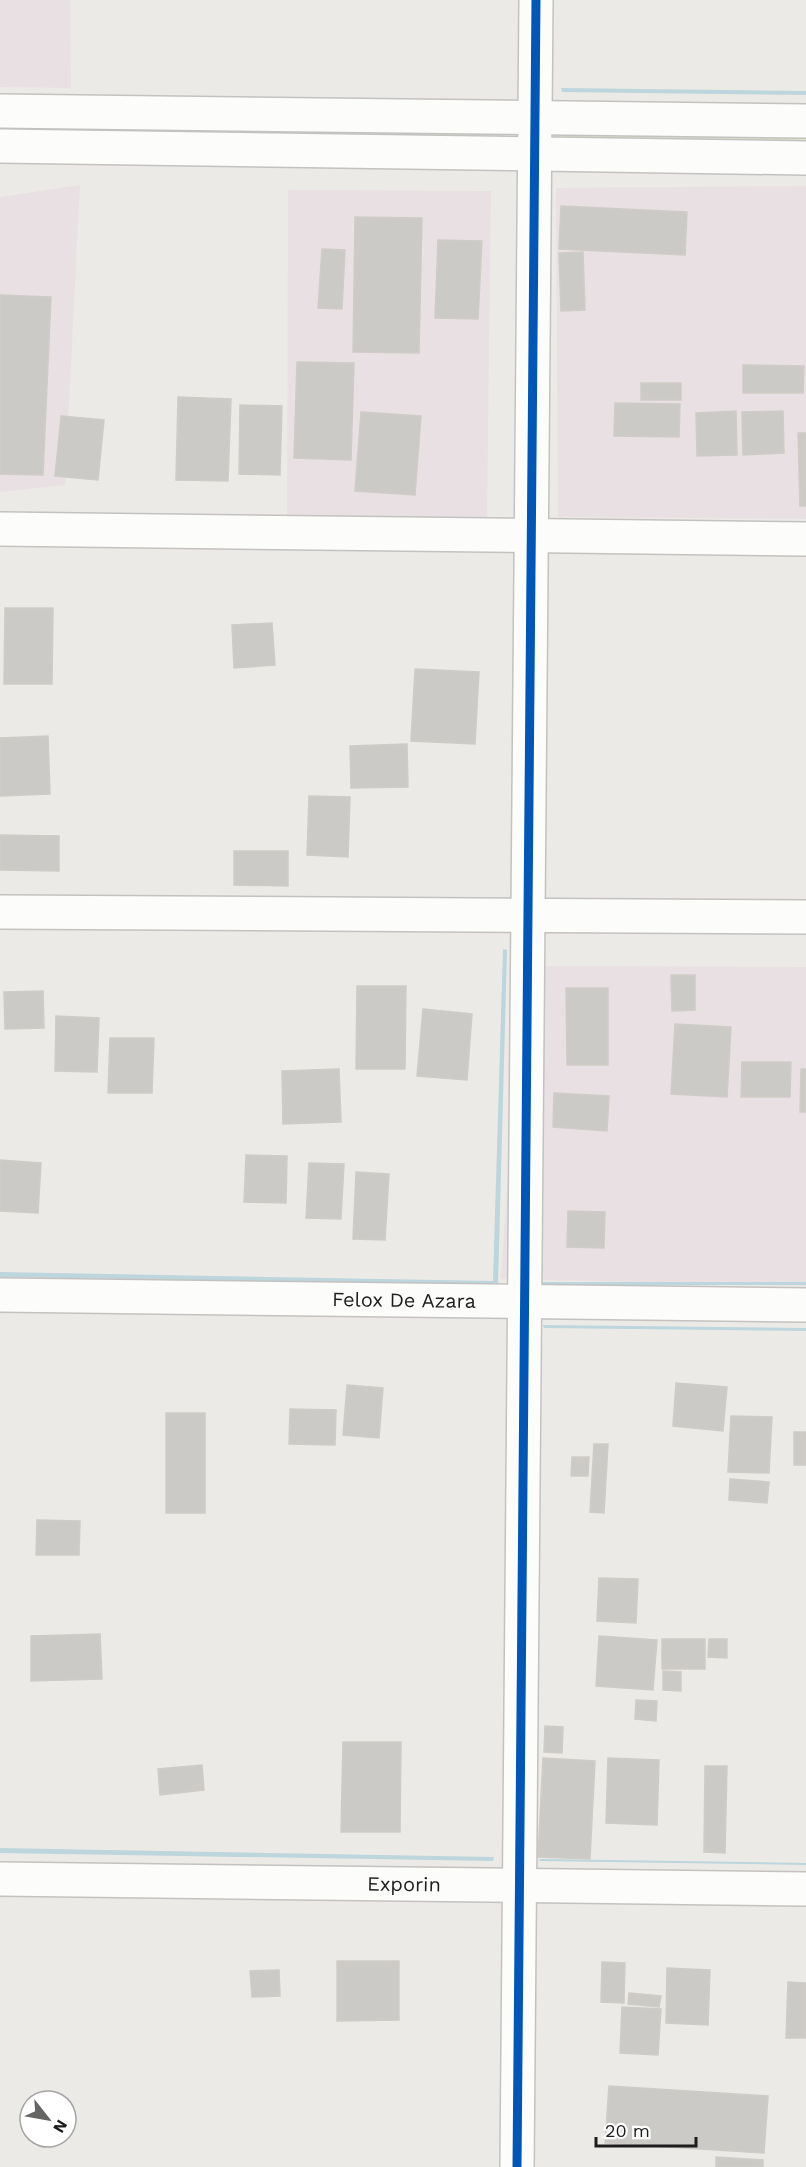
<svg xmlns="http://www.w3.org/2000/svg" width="806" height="2167" font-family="'Work Sans',sans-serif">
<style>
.industrial{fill:#e9e0e4}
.grass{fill:#d8e6c8}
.water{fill:#bdd5dc}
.building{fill:#cccac7;stroke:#cfccc8;stroke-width:1.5}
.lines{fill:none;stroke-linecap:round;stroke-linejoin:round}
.minor-casing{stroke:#c3c2c0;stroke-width:36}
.minor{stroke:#fcfcfb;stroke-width:33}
.cycleway-casing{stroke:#fff;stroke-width:13}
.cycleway{stroke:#0057b8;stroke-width:9}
.labels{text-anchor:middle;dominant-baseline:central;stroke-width:6;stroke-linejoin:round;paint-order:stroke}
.street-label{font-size:20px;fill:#1d1d1d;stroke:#fff}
</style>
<rect width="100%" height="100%" fill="#eceae6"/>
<path class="industrial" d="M 0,0 L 70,0 L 71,88 L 0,87 Z
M 80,185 L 65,485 L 0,492 L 0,197 Z
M 806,186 L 806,519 L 558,517 L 556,188 Z
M 288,190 L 491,191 L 487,518 L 287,519 Z
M 522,966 L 806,967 L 806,1286 L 501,1279 Z"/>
<path class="grass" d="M 13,126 L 506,134 L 503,136 L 16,131 Z
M 561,132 L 806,135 L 806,142 L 564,137 Z"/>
<path class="water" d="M 561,88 L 806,91 L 806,95 L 562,92 Z
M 503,949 L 507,950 L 498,1285 L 0,1277 L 0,1272 L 493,1281 Z
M 539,1282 L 806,1282 L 806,1285 L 540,1285 Z
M 543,1325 L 806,1328 L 806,1331 L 544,1328 Z
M 0,1848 L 494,1857 L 493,1861 L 0,1853 Z
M 540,1859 L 806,1863 L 806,1865 L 539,1861 Z"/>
<path class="building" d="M 561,206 L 687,212 L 685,255 L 559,249 Z
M 355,217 L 422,218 L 419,353 L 353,352 Z
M 438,240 L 482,241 L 478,319 L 435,318 Z
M 322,249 L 345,250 L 342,309 L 318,308 Z
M 583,252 L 585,310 L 561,311 L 559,253 Z
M 0,295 L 51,297 L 43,475 L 0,474 Z
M 297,362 L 354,363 L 351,460 L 294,458 Z
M 743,365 L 804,366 L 803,393 L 743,393 Z
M 641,383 L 681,383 L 681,400 L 641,400 Z
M 178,397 L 231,399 L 228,481 L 176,480 Z
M 615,403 L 680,404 L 679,437 L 614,436 Z
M 240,405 L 282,406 L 280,475 L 239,474 Z
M 736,411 L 737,455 L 697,456 L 696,413 Z
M 783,411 L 784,453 L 743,455 L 742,412 Z
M 361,412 L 421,416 L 415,495 L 355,491 Z
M 61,416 L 104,420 L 98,480 L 55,476 Z
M 798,433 L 806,433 L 806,506 L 800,506 Z
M 5,608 L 53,608 L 52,684 L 4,684 Z
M 272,623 L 275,665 L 234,668 L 232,625 Z
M 415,669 L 479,672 L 475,744 L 411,741 Z
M 48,736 L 50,794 L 0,796 L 0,738 Z
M 407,744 L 408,787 L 351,788 L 350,746 Z
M 309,796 L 350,797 L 348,857 L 307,855 Z
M 0,835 L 59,836 L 59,871 L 0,870 Z
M 234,851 L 288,851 L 288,886 L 234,885 Z
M 671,975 L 695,975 L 695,1010 L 672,1011 Z
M 357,986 L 406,986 L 405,1069 L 356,1069 Z
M 566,988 L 608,988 L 608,1065 L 567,1065 Z
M 43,991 L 44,1028 L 5,1029 L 4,992 Z
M 423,1009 L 472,1014 L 467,1080 L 417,1076 Z
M 56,1016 L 99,1018 L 97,1072 L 55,1071 Z
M 675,1024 L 731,1027 L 727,1097 L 671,1094 Z
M 110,1038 L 154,1038 L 152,1093 L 108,1093 Z
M 742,1062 L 791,1062 L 790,1097 L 741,1097 Z
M 339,1069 L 341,1122 L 283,1124 L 282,1071 Z
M 801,1069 L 806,1069 L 806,1112 L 800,1112 Z
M 554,1093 L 609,1096 L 607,1131 L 553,1127 Z
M 246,1155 L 287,1156 L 286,1203 L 244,1202 Z
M 0,1160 L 41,1163 L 38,1213 L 0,1211 Z
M 309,1163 L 344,1164 L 341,1219 L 306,1218 Z
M 356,1172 L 389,1174 L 385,1240 L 353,1239 Z
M 568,1211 L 605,1212 L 604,1248 L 567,1247 Z
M 676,1383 L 727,1387 L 723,1431 L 673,1426 Z
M 347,1385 L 383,1388 L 379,1438 L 343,1435 Z
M 290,1409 L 336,1410 L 335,1445 L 289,1444 Z
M 166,1413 L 205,1413 L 205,1513 L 166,1513 Z
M 731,1416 L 772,1417 L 769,1473 L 728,1472 Z
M 794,1432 L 806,1432 L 806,1465 L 794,1465 Z
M 594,1444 L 608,1444 L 604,1513 L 590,1512 Z
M 572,1457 L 589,1457 L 588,1476 L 571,1476 Z
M 730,1479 L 769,1482 L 767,1503 L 729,1500 Z
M 37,1520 L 80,1521 L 79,1555 L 36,1555 Z
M 599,1578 L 638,1579 L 636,1623 L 597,1621 Z
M 100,1634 L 102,1679 L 31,1681 L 31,1636 Z
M 599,1636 L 657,1640 L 653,1690 L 596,1686 Z
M 662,1639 L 705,1639 L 705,1669 L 662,1669 Z
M 709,1639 L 727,1639 L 727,1658 L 708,1657 Z
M 663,1671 L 681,1672 L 681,1691 L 663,1690 Z
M 636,1700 L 657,1701 L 656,1721 L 635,1719 Z
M 545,1726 L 563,1727 L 562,1753 L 544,1752 Z
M 343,1742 L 401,1742 L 400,1832 L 341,1832 Z
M 543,1758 L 595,1761 L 590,1859 L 538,1857 Z
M 608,1758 L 659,1760 L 657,1825 L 606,1823 Z
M 202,1765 L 204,1790 L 160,1795 L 158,1769 Z
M 705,1766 L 727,1766 L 725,1853 L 704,1852 Z
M 337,1961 L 399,1961 L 399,2020 L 337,2021 Z
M 602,1962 L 625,1963 L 624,2003 L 601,2002 Z
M 667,1968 L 710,1970 L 708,2025 L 666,2023 Z
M 279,1970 L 280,1996 L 252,1997 L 250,1971 Z
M 788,1982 L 806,1983 L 806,2038 L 786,2038 Z
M 629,1993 L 661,1996 L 659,2007 L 628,2004 Z
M 622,2007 L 661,2009 L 658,2055 L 620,2053 Z
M 609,2086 L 768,2096 L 764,2153 L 605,2143 Z
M 716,2157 L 763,2160 L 763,2167 L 716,2167 Z"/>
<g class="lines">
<g class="minor-casing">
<g id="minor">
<path d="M 0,111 L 806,121"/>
<path d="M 0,146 L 806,158"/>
<path d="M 0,529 L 806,539"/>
<path d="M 0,912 L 806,917"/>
<path id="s1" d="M 0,1295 L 806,1305"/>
<path id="s2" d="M 0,1879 L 806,1889"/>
<path d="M 517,2167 L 536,0"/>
</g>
</g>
<use href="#minor" class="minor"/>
<g class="cycleway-casing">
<path id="cycleway" d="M 517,2167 L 536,0"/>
</g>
<use href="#cycleway" class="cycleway"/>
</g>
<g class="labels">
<g class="street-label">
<text stroke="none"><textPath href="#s1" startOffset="404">Felox De Azara</textPath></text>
<text stroke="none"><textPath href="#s2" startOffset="404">Exporin</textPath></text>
</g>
</g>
<g transform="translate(48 2119) rotate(121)"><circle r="28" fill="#ffffff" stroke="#a5a5a5" stroke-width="1.5"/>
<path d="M0-4.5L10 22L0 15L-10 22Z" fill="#656563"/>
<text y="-9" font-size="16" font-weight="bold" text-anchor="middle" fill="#1d1d1d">N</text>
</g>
<path d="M596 2137v9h100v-9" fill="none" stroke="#1d1d1d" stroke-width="3"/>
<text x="605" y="2137" font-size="18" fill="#1d1d1d" stroke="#ffffff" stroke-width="4.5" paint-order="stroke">20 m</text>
</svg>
